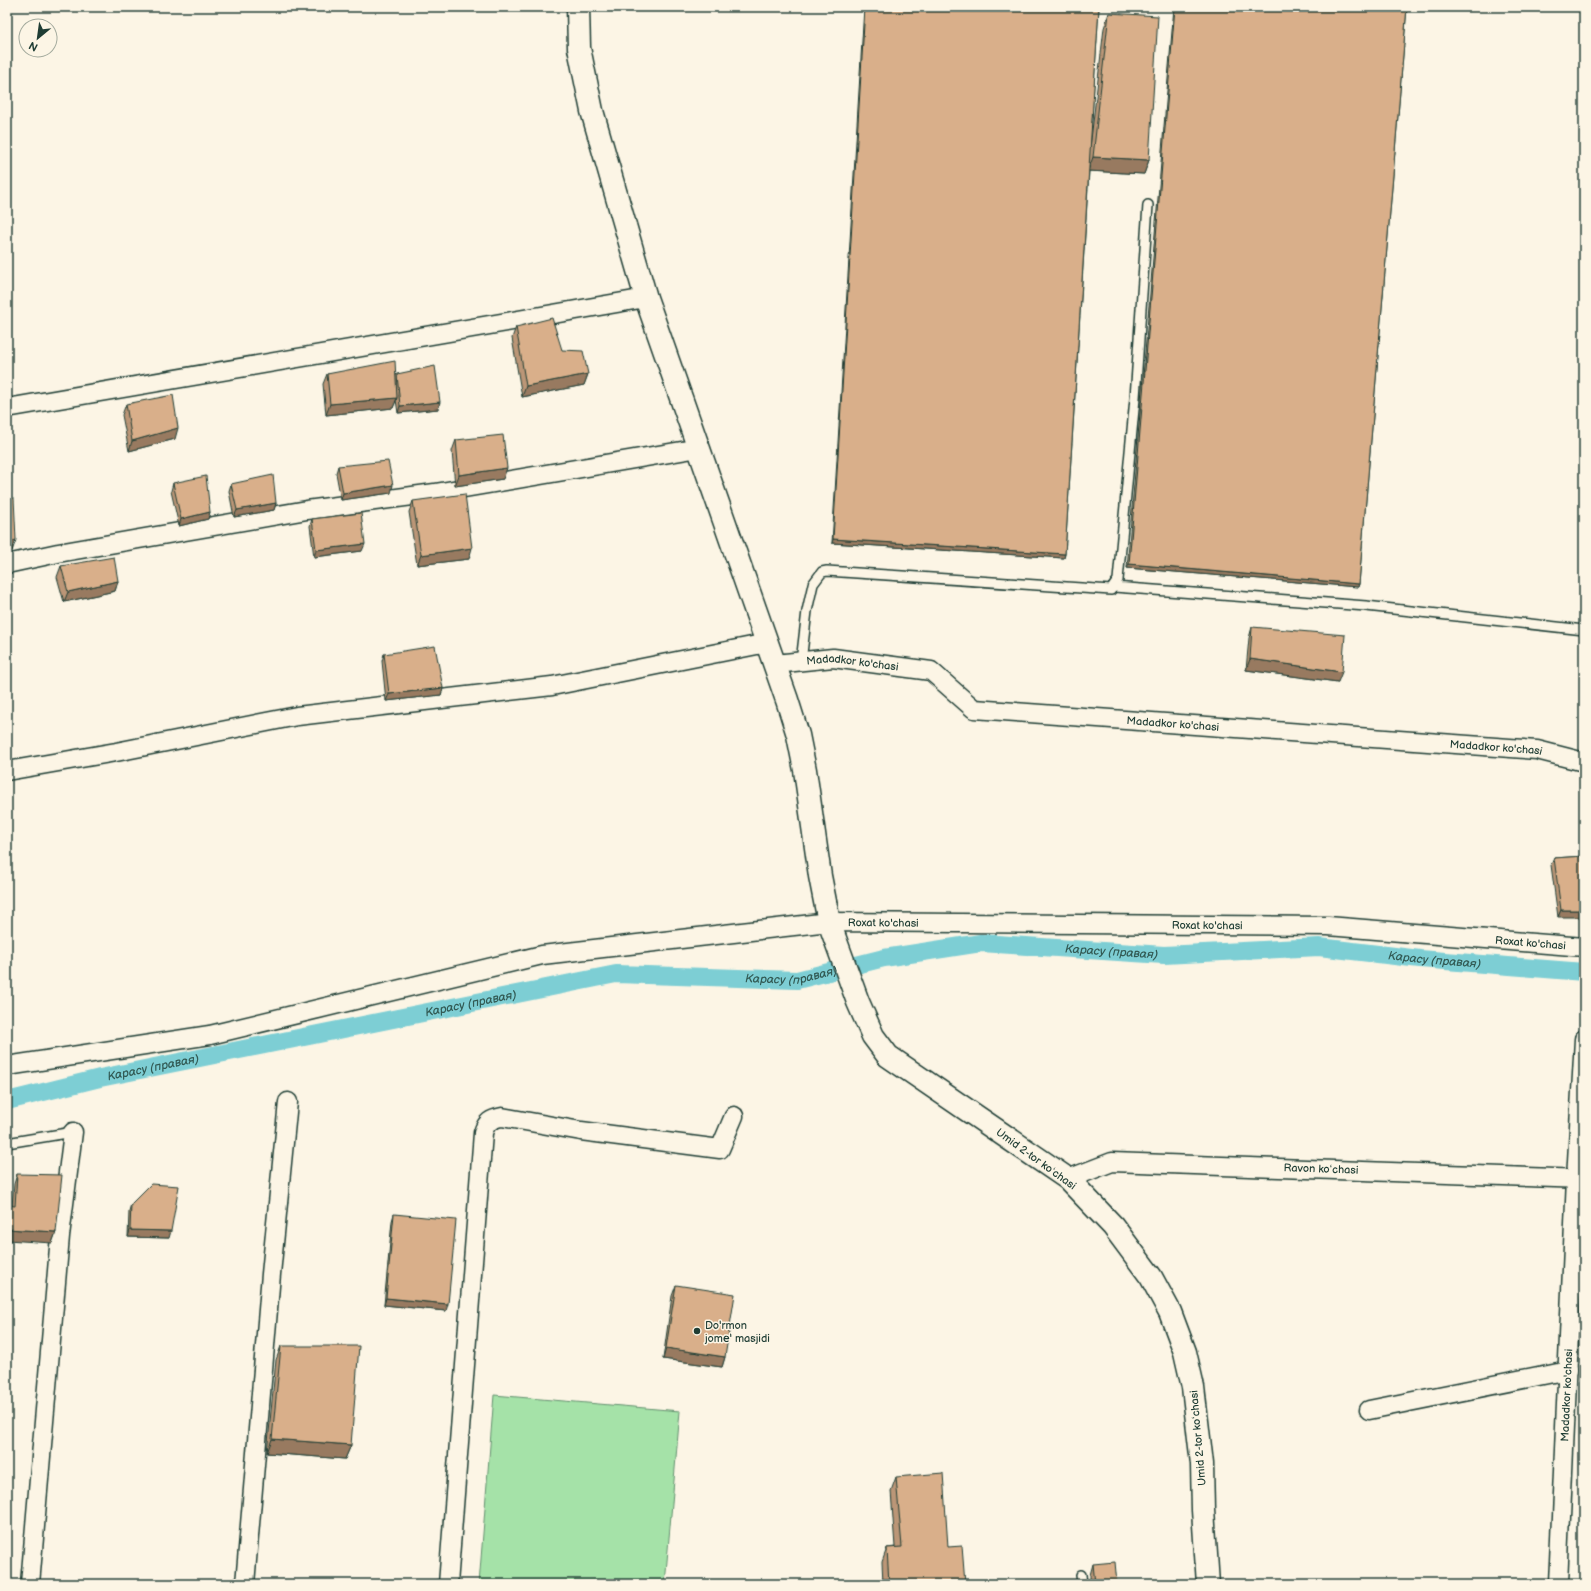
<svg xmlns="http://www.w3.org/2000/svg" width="1591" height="1591" font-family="'Balsamiq Sans',sans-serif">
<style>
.green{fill:#a5e2a8;stroke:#62906e}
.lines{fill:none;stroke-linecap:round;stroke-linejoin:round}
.canal{stroke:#7dced4;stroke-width:18}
.lane-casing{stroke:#1f3d34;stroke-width:12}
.street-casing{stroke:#1f3d34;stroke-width:21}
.secondary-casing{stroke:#1f3d34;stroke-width:25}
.lane{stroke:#fcf5e5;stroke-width:9}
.street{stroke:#fcf5e5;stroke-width:18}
.secondary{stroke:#fcf5e5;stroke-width:22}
.wall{fill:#bb9677;stroke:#1f3d34}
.shaded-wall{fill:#987a61;stroke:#1f3d34}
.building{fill:#d9af8a;stroke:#1f3d34}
.poi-dot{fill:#1f3d34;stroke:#fcf5e5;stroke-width:1.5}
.labels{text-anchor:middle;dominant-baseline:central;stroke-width:3;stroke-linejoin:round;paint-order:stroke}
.street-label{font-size:11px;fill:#1f3d34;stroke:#fcf5e5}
.poi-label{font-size:11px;fill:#1f3d34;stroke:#fcf5e5;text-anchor:start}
.water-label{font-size:12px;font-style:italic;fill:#325a54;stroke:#fcf5e5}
</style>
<rect width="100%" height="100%" fill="#fcf5e5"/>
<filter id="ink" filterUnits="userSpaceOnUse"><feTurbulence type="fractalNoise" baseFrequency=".025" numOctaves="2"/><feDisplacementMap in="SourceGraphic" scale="8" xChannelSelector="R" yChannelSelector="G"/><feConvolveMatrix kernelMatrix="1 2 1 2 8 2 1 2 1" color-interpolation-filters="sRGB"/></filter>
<g filter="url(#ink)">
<path class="green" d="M 494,1395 L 680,1411 L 665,1584 L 479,1584 Z"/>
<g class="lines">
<path class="canal" id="s1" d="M 7,1101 L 100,1078 L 616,974 L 797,980 L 884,958 L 981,943 L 1164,955 L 1319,947 L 1420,959 L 1584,972"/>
<g class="lane-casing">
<path id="lane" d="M 1114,587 L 1366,606 L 1584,630
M 801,662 L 807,611 L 813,584 L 822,572 L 827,571 L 1111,590 L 1118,580 L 1135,398 L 1148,205
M 7,1143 L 73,1132
M 1081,1575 L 1082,1584"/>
</g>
<g class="street-casing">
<g id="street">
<path d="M 7,408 L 646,298"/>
<path d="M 7,564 L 58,553 L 307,510 L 435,493 L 699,448"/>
<path id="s2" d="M 775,664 L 833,658 L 931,671 L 974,709 L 1537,750 L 1584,762"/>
<path d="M 7,771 L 116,752 L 297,716 L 552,686 L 767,643"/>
<path id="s3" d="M 7,1066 L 210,1035 L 542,955 L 829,922 L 1328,926 L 1584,947"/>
<path d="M 1068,1179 L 1112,1162 L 1584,1179"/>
<path d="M 1369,1410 L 1568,1370"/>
<path d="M 30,1584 L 60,1236 L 73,1132"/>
<path d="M 245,1584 L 271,1274 L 288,1102"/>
<path d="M 448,1584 L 483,1133 C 486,1122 491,1119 502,1117 L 581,1131 L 720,1149 L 734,1116"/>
<path id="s4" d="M 1558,1584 L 1576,1179 L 1584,1039"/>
</g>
</g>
<g class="secondary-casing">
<path id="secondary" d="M 578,7 L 579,48 L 592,111 L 646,298 L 787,700 L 798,735 L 805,770 L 820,876 L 829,922 L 858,1002 L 873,1036 L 888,1056 L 1068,1179 L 1113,1226 L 1151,1277 L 1170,1312 L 1185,1352 L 1193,1387 L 1202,1464 L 1203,1510 L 1208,1584"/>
</g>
<use href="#lane" class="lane"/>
<use href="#street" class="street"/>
<use href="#secondary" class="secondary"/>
</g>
<path class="wall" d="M 864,7 L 1099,7 L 1090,148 L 1104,28 L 1109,13 L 1149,160 L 1144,174 L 1089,171 L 1065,554 L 1064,558 L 832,543 Z
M 1174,7 L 1407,7 L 1359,584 L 1358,587 L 1127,568 Z
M 516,327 L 562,350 L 588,374 L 584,385 L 522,397 L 512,338 Z
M 327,374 L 396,375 L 397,374 L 438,409 L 398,413 L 396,400 L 393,408 L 326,415 L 323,384 Z
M 126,404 L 175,439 L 129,451 L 122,415 Z
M 456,440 L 503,479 L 455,486 L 452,451 Z
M 338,466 L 391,493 L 341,500 L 336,473 Z
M 173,483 L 210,512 L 208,519 L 179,526 L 171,491 Z
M 231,484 L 276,503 L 274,510 L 234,517 L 229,491 Z
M 413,501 L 469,559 L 417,565 L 409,512 Z
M 312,519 L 362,551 L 314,557 L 310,526 Z
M 61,566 L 118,581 L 115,591 L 64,602 L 57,577 Z
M 1252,627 L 1338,682 L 1246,670 L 1249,638 Z
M 384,654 L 443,688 L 441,695 L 386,701 L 382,661 Z
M 1584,856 L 1558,917 L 1551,865 L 1554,858 Z
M 17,1174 L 56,1232 L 52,1243 L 12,1206 L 14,1184 Z
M 131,1204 L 169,1238 L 128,1237 L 129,1211 Z
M 394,1214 L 446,1311 L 384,1305 L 392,1221 Z
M 676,1285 L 725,1357 L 722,1367 L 663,1359 L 672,1296 Z
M 281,1346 L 351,1445 L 345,1459 L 267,1453 L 276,1360 Z
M 896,1477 L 948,1547 L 965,1584 L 883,1584 L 882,1562 L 887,1548 L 895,1547 L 891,1491 Z
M 1093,1564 L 1117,1584 L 1090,1584 L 1090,1575 Z"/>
<path class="shaded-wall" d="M 1093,157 L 1149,160 L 1144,174 L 1088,171 Z
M 588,374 L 584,385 L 522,397 L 526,386 Z
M 397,398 L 393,408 L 326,415 L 330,404 Z
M 440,402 L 438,409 L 398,413 L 400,406 Z
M 178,428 L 175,439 L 129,451 L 132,441 Z
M 507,468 L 503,479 L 455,486 L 459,475 Z
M 393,485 L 391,493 L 341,500 L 343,493 Z
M 276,503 L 274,510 L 234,517 L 237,510 Z
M 210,512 L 208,519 L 179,526 L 181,519 Z
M 833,539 L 1065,554 L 1064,558 L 832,543 Z
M 16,540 L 12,551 L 7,552 L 7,542 Z
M 365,544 L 362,551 L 314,557 L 316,550 Z
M 472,548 L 469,559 L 417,565 L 421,555 Z
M 1129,564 L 1359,584 L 1358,587 L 1127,568 Z
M 118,581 L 115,591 L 64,602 L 68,592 Z
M 1250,659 L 1342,672 L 1338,682 L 1246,670 Z
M 443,688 L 441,695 L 386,701 L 389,694 Z
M 1561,910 L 1584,910 L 1584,917 L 1558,917 Z
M 7,1229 L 56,1232 L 52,1243 L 7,1240 Z
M 130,1230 L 171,1231 L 169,1238 L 128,1237 Z
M 386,1298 L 448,1304 L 446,1311 L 384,1305 Z
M 666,1348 L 725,1357 L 722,1367 L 663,1359 Z
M 272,1439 L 351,1445 L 345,1459 L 267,1453 Z"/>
<path class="building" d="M 865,7 L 1099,7 L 1065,554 L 833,539 Z
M 1175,7 L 1407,7 L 1359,584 L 1129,564 Z
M 1109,13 L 1158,16 L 1149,160 L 1093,157 Z
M 552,318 L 562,350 L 583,351 L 588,374 L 526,386 L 516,327 Z
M 395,361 L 397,398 L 330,404 L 327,374 Z
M 435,366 L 440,402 L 400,406 L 397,374 Z
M 173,395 L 178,428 L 132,441 L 126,404 Z
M 503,435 L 507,468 L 459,475 L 456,440 Z
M 388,461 L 393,485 L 343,493 L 338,466 Z
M 273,475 L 276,503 L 237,510 L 231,484 Z
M 206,476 L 210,512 L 181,519 L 173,483 Z
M 465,494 L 472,548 L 421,555 L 413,501 Z
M 14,498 L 16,540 L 7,542 L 7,499 Z
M 361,513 L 365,544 L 316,550 L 312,519 Z
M 114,557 L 118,581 L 68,592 L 61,566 Z
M 1252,627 L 1345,635 L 1342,672 L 1250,659 Z
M 435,646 L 443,688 L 389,694 L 384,654 Z
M 1584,856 L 1584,910 L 1561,910 L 1554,858 Z
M 17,1174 L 62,1175 L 56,1232 L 7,1229 L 7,1205 L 15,1206 Z
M 151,1184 L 179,1186 L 171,1231 L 130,1230 L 131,1204 Z
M 394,1214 L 456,1220 L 448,1304 L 386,1298 Z
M 676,1285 L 735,1294 L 725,1357 L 666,1348 Z
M 281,1346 L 359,1346 L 351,1445 L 272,1439 Z
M 943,1473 L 948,1547 L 962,1546 L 965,1584 L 889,1584 L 887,1548 L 902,1547 L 896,1477 Z
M 1115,1562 L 1117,1584 L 1095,1584 L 1093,1564 Z"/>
</g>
<circle class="poi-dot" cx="697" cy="1331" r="4"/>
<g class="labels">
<g class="street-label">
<text stroke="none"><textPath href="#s2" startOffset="78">Madadkor ko'chasi</textPath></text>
<text stroke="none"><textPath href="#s2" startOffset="414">Madadkor ko'chasi</textPath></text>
<text stroke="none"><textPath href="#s2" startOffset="738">Madadkor ko'chasi</textPath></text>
<text stroke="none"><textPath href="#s3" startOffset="890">Roxat ko'chasi</textPath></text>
<text stroke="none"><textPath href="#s3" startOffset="1214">Roxat ko'chasi</textPath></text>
<text stroke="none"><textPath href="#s3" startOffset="1538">Roxat ko'chasi</textPath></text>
<text transform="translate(1036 1159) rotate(36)">Umid 2-tor koʻchasi</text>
<text transform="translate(1321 1169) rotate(2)">Ravon koʻchasi</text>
<text stroke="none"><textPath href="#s4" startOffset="189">Madadkor ko'chasi</textPath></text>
<text transform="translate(1198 1438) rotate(-95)">Umid 2-tor koʻchasi</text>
</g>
<g class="poi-label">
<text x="705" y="1325">Do'rmon<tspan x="705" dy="13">jome' masjidi</tspan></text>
</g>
<g class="water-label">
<text stroke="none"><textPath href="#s1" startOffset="1122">Карасу (правая)</textPath></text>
<text stroke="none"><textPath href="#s1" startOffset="1446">Карасу (правая)</textPath></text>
<text stroke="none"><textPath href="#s1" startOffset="798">Карасу (правая)</textPath></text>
<text stroke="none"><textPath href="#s1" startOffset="474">Карасу (правая)</textPath></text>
<text stroke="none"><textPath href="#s1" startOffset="150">Карасу (правая)</textPath></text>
</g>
</g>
<rect width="1591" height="1591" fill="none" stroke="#fcf5e5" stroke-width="24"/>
<rect x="12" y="12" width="1567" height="1567" fill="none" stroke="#1f3d34" stroke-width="1.5" filter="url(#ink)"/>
<g transform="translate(38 38) rotate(209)"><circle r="19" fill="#fcf5e5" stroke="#a4ab9e"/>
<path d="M0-3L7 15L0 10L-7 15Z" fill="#1f3d34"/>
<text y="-6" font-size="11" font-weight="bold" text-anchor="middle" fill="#1f3d34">N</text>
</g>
</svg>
